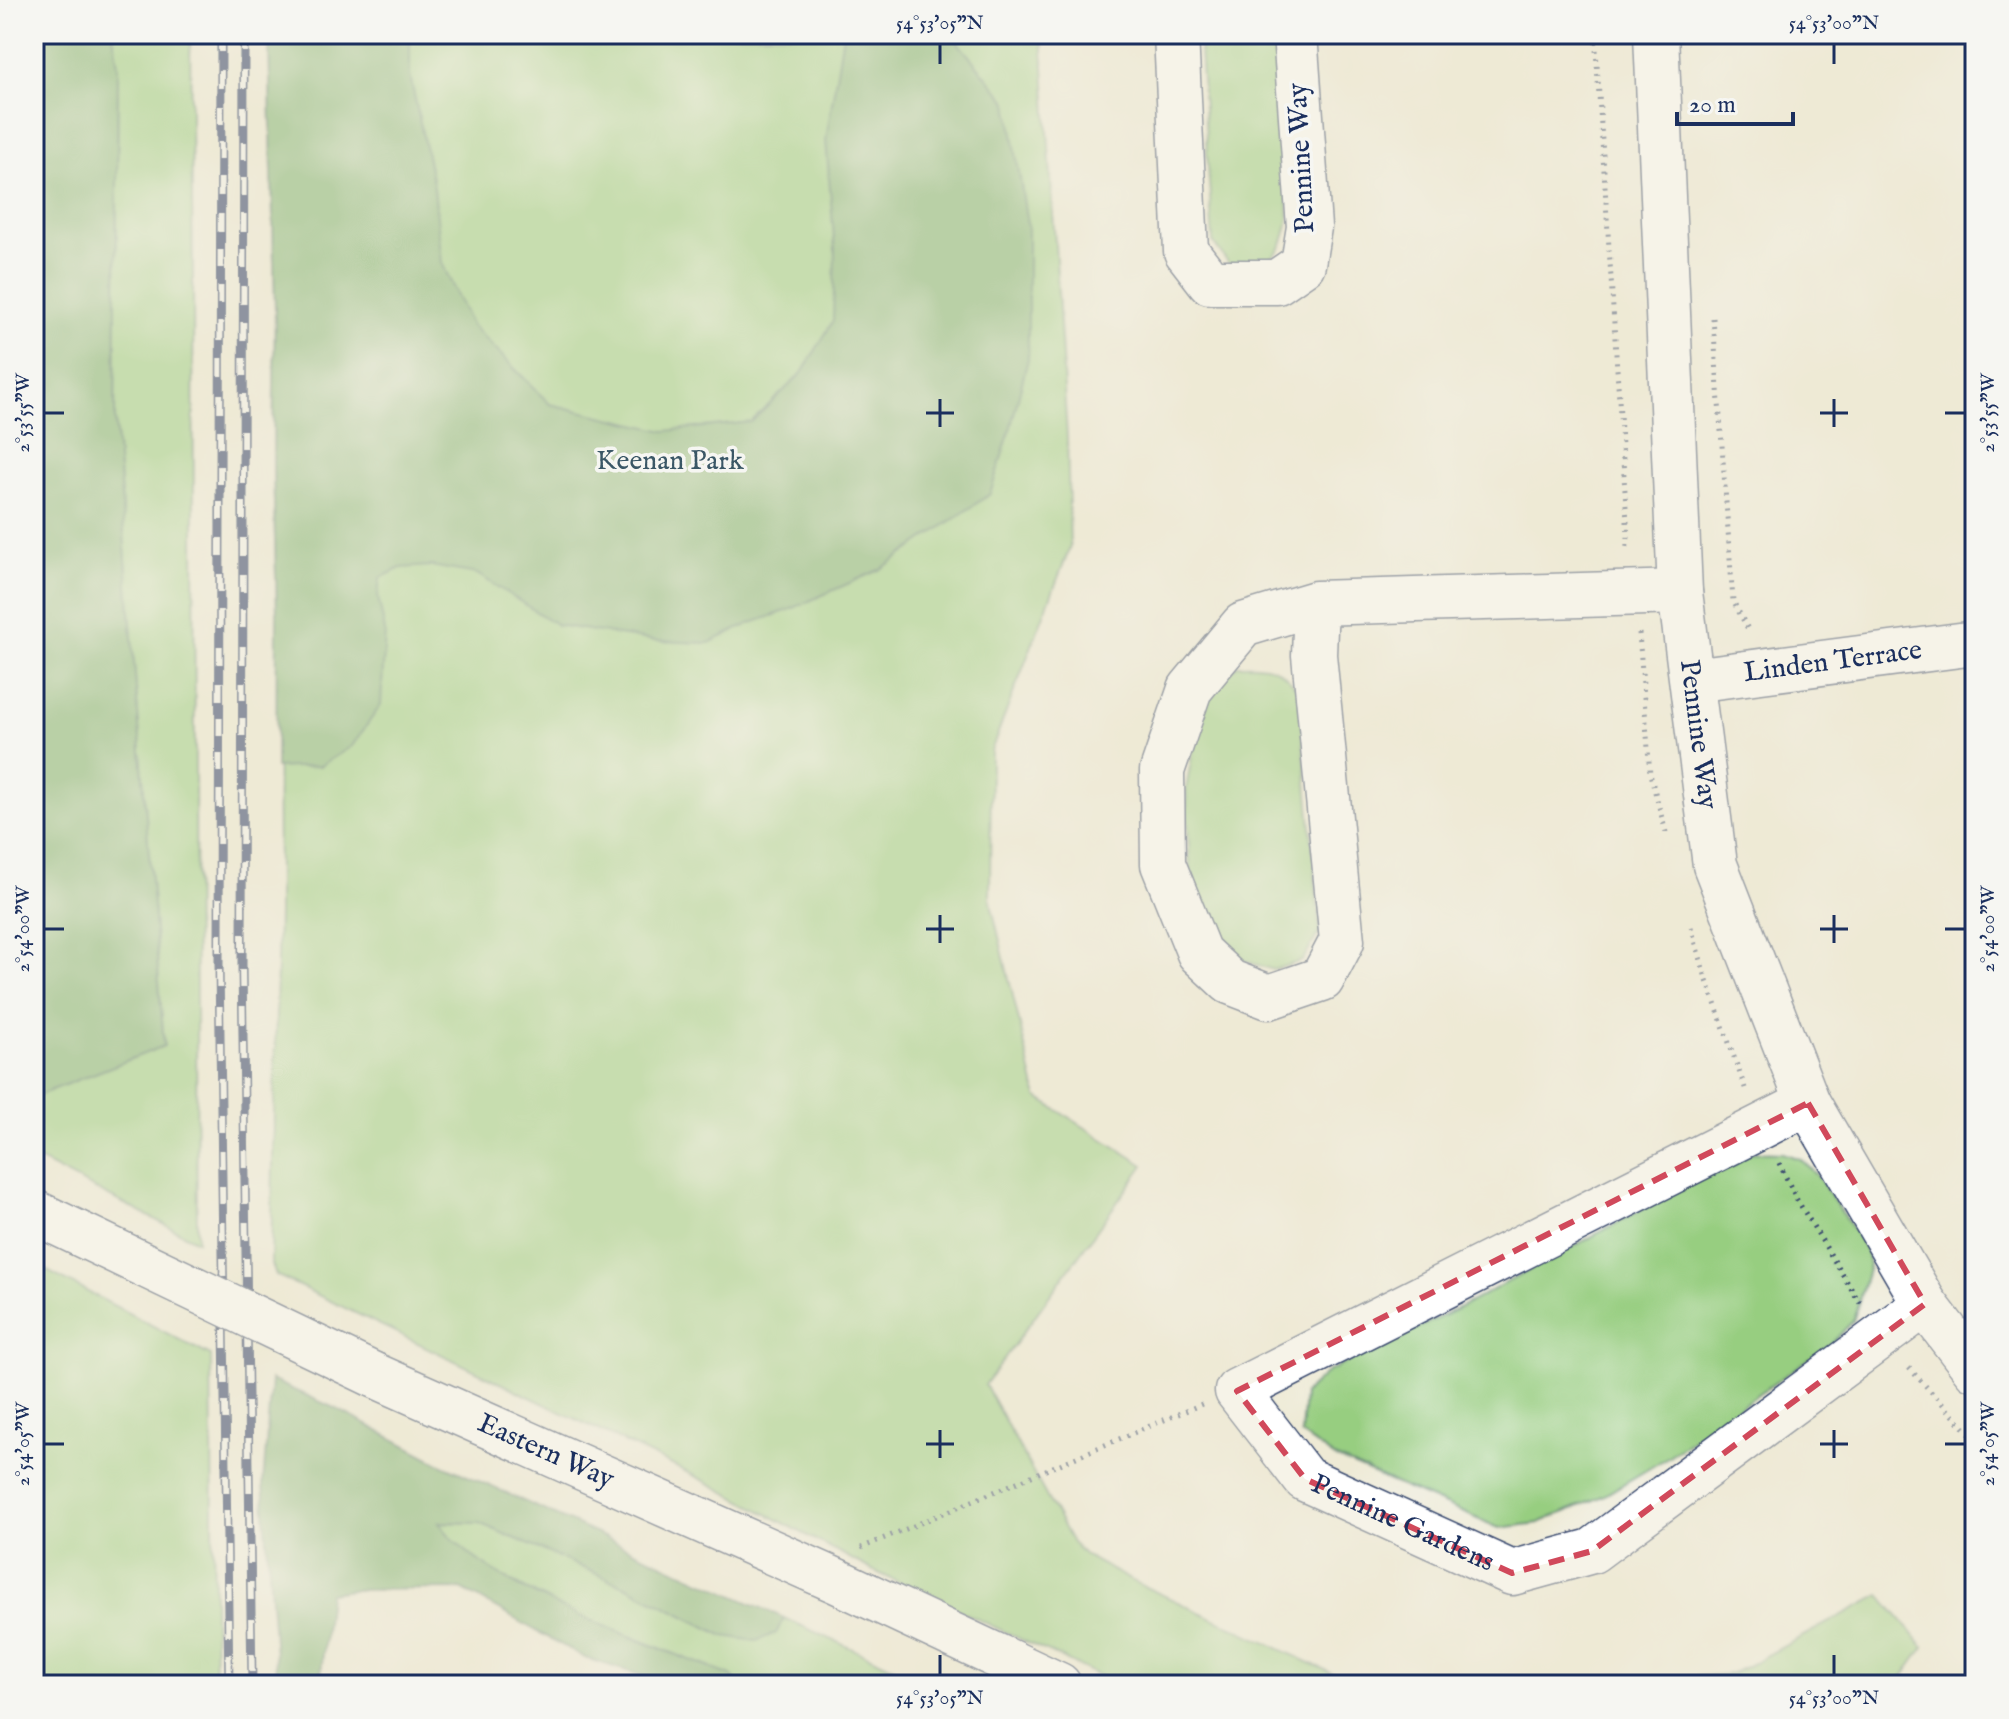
<svg xmlns="http://www.w3.org/2000/svg" width="2009" height="1719" font-family="'IM FELL English',serif">
<style>
.green{fill:#97ce80;stroke:#597e6f;stroke-width:2}
.forest{fill:#79b16e;stroke:#4a7066;stroke-width:2}
.lines{fill:none;stroke-linecap:round;stroke-linejoin:round}
.minor-casing{stroke:#3b4b70;stroke-width:47}
.path{stroke:#3b4b70;stroke-width:5;stroke-dasharray:2 6;stroke-linecap:butt}
.minor{stroke:#fff;stroke-width:44}
.rail-casing{stroke:#1b2f5e;stroke-width:9}
.rail{stroke:#f6f6f2;stroke-width:6;stroke-dasharray:18;stroke-linecap:butt}
.minor-bridge-casing{stroke:#3b4b70;stroke-width:47;stroke-linecap:butt}
.minor-bridge{stroke:#fff;stroke-width:44}
.marked{fill:none;stroke:#d1495b;stroke-width:6;stroke-dasharray:16 10;stroke-linejoin:round}
.ticks{fill:none;stroke:#1b2f5e;stroke-width:3}
.labels{text-anchor:middle;dominant-baseline:central;stroke-width:7;stroke-linejoin:round;paint-order:stroke}
.street-label{font-size:28px;fill:#1b2f5e;stroke:#f6f6f2}
.park-label{font-size:28px;fill:#3a5766;stroke:#f6f6f2}
.neatline{fill:none;stroke:#1b2f5e;stroke-width:3}
.ticks-label{font-size:20px;text-anchor:middle;fill:#1b2f5e}
</style>
<rect width="100%" height="100%" fill="#f6f6f2"/>
<filter id="ink" filterUnits="userSpaceOnUse"><feTurbulence type="fractalNoise" baseFrequency=".0125" numOctaves="2"/><feDisplacementMap in="SourceGraphic" scale="16" xChannelSelector="R" yChannelSelector="G"/><feConvolveMatrix kernelMatrix="1 2 1 2 8 2 1 2 1" color-interpolation-filters="sRGB"/></filter>
<filter id="wash" filterUnits="userSpaceOnUse"><feTurbulence type="fractalNoise" baseFrequency=".006" numOctaves="4" result="noise"/><feDisplacementMap in="SourceGraphic" scale="32" xChannelSelector="R" yChannelSelector="G"/><feGaussianBlur stdDeviation="1.8" result="paint"/><feColorMatrix in="noise" values="0 0 0 0 0 0 0 0 0 0 0 0 0 0 0 0 0 1.4 0 .05"/><feComposite in="paint" operator="in"/></filter>
<g filter="url(#wash)">
<rect width="100%" height="100%" fill="#eeead5"/>
<path class="green" d="M 113,34 L 190,34 L 193,281 L 197,1241 L 34,1158 L 34,1097 L 164,1045 L 115,420 L 118,66 Z
M 269,34 L 1042,34 L 1067,437 L 1070,547 L 991,751 L 990,899 L 1037,1097 L 1144,1165 L 985,1385 L 1072,1543 L 1086,1556 L 1128,1579 L 1358,1685 L 1119,1685 L 872,1570 L 701,1479 L 276,1275 L 271,1261 L 278,913 L 277,613 L 273,465 L 275,309 Z
M 1199,34 L 1276,34 L 1289,219 C 1283,251 1278,257 1248,270 L 1229,264 L 1213,242 Z
M 1237,665 C 1269,664 1279,665 1299,691 L 1320,931 L 1302,961 L 1273,970 L 1239,959 L 1209,932 L 1190,868 L 1186,789 L 1201,705 Z
M 1748,1152 L 1782,1153 L 1800,1159 L 1817,1175 L 1866,1250 L 1869,1266 L 1853,1321 L 1831,1344 L 1663,1460 L 1603,1496 L 1539,1523 L 1499,1528 L 1334,1457 L 1301,1434 L 1304,1394 L 1327,1372 L 1465,1305 Z
M 34,1264 L 211,1356 L 215,1685 L 40,1685 L 34,1516 Z
M 437,1522 L 479,1523 L 632,1589 L 724,1636 L 776,1633 L 784,1618 L 933,1685 L 740,1685 L 731,1676 L 567,1611 L 493,1571 L 466,1553 Z
M 1880,1595 L 1924,1647 L 1897,1685 L 1626,1685 L 1627,1682 L 1732,1674 Z"/>
<path class="forest" d="M 34,34 L 113,34 L 118,66 L 115,420 L 164,1046 L 34,1097 Z
M 269,34 L 410,34 L 410,76 L 434,188 L 442,263 L 471,325 L 550,404 L 665,431 L 751,422 L 802,373 L 833,321 L 835,251 L 826,140 L 843,34 L 954,34 L 959,44 L 1008,102 L 1028,230 L 1028,359 L 1009,434 L 990,494 L 881,569 L 789,610 L 749,624 L 709,643 L 655,641 L 557,625 L 477,574 L 431,566 L 401,568 L 380,578 L 378,597 L 385,631 L 381,705 L 352,746 L 320,766 L 276,768 L 277,613 L 273,465 L 275,309 Z
M 271,1380 L 339,1410 L 441,1464 L 784,1618 L 776,1633 L 756,1641 L 724,1636 L 632,1589 L 479,1523 L 439,1522 C 482,1589 654,1645 731,1676 L 740,1685 L 673,1685 L 585,1658 L 461,1589 L 352,1590 L 329,1593 L 320,1685 L 277,1685 L 263,1484 Z"/>
</g>
<g filter="url(#ink)">
<g class="lines">
<g class="minor-casing">
<g id="minor">
<path d="M 1176,34 L 1186,251 L 1210,282 L 1277,282 L 1303,264 L 1309,227 L 1295,34"/>
<path id="s1" d="M 1656,34 L 1680,592 L 1715,865 L 1808,1103 L 1925,1304 L 1975,1369"/>
<path d="M 1316,603 L 1314,655 L 1342,941 L 1322,979 L 1269,997 L 1230,982 L 1199,953 L 1163,864 L 1162,771 L 1190,689 L 1243,625 L 1316,603 L 1680,592"/>
<path id="s2" d="M 1692,680 L 1975,643"/>
<path id="s3" d="M 1808,1103 L 1237,1391 L 1305,1479 L 1512,1573 L 1592,1551 L 1925,1304"/>
<path id="s4" d="M 374,1375 L 837,1581 L 1059,1685"/>
</g>
</g>
<path class="path" d="M 1595,34 L 1628,537 L 1626,552
M 1713,318 L 1733,601 L 1749,631
M 1639,633 L 1650,774 L 1667,836
M 1691,927 L 1705,975 L 1745,1088
M 1779,1163 L 1796,1198 L 1860,1303
M 1909,1368 L 1975,1439
M 861,1548 L 1202,1404"/>
<use href="#minor" class="minor"/>
<g class="rail-casing">
<path id="rail" d="M 221,34 L 219,965 L 229,1685
M 244,34 L 242,965 L 252,1685"/>
</g>
<use href="#rail" class="rail"/>
<g class="minor-bridge-casing">
<path id="minor-bridge" d="M 34,1212 L 374,1375"/>
</g>
<use href="#minor-bridge" class="minor-bridge"/>
</g>
</g>
<path d="M0 0H2009V1719H0ZM 1808,1103 L 1925,1304 L 1592,1551 L 1512,1573 L 1305,1479 L 1237,1391 Z" fill="#eeead5" fill-opacity=".55" fill-rule="evenodd"/>
<path class="marked" d="M 1808,1103 L 1925,1304 L 1592,1551 L 1512,1573 L 1305,1479 L 1237,1391 Z"/>
<path class="ticks" d="M 940,44 L 940,64M 1834,44 L 1834,64M 940,399 L 940,427M 1834,399 L 1834,427M 44,413 L 64,413M 926,413 L 954,413M 1820,413 L 1848,413M 1945,413 L 1965,413M 940,915 L 940,943M 1834,915 L 1834,943M 44,929 L 64,929M 926,929 L 954,929M 1820,929 L 1848,929M 1945,929 L 1965,929M 940,1430 L 940,1458M 1834,1430 L 1834,1458M 44,1444 L 64,1444M 926,1444 L 954,1444M 1820,1444 L 1848,1444M 1945,1444 L 1965,1444M 940,1655 L 940,1675M 1834,1655 L 1834,1675"/>
<g class="labels">
<g class="street-label">
<text transform="translate(1302 158) rotate(-93)">Pennine Way</text>
<text stroke="none"><textPath href="#s2" startOffset="142">Linden Terrace</textPath></text>
<text stroke="none"><textPath href="#s1" startOffset="702">Pennine Way</textPath></text>
<text stroke="none"><textPath href="#s4" startOffset="188">Eastern Way</textPath></text>
<text stroke="none"><textPath href="#s3" startOffset="858">Pennine Gardens</textPath></text>
</g>
<g class="park-label">
<text x="670" y="461">Keenan Park</text>
</g>
</g>
<rect width="2009" height="1719" fill="none" stroke="#f6f6f2" stroke-width="88"/>
<path d="M1677 112v12h116v-12" fill="none" stroke="#1b2f5e" stroke-width="4"/>
<text x="1689" y="112" font-size="24" fill="#1b2f5e" stroke="#f6f6f2" stroke-width="6" paint-order="stroke">20 m</text>
<rect x="44" y="44" width="1921" height="1631" class="neatline"/>
<g class="ticks-label">
<text x="940" y="29">54°53'05"N</text>
<text x="1834" y="29">54°53'00"N</text>
<text transform="translate(1987 413) rotate(-90)" y="7">2°53'55"W</text>
<text transform="translate(22 413) rotate(-90)" y="7">2°53'55"W</text>
<text transform="translate(1987 929) rotate(-90)" y="7">2°54'00"W</text>
<text transform="translate(22 929) rotate(-90)" y="7">2°54'00"W</text>
<text transform="translate(1987 1444) rotate(-90)" y="7">2°54'05"W</text>
<text transform="translate(22 1444) rotate(-90)" y="7">2°54'05"W</text>
<text x="940" y="1704">54°53'05"N</text>
<text x="1834" y="1704">54°53'00"N</text>
</g>
</svg>
